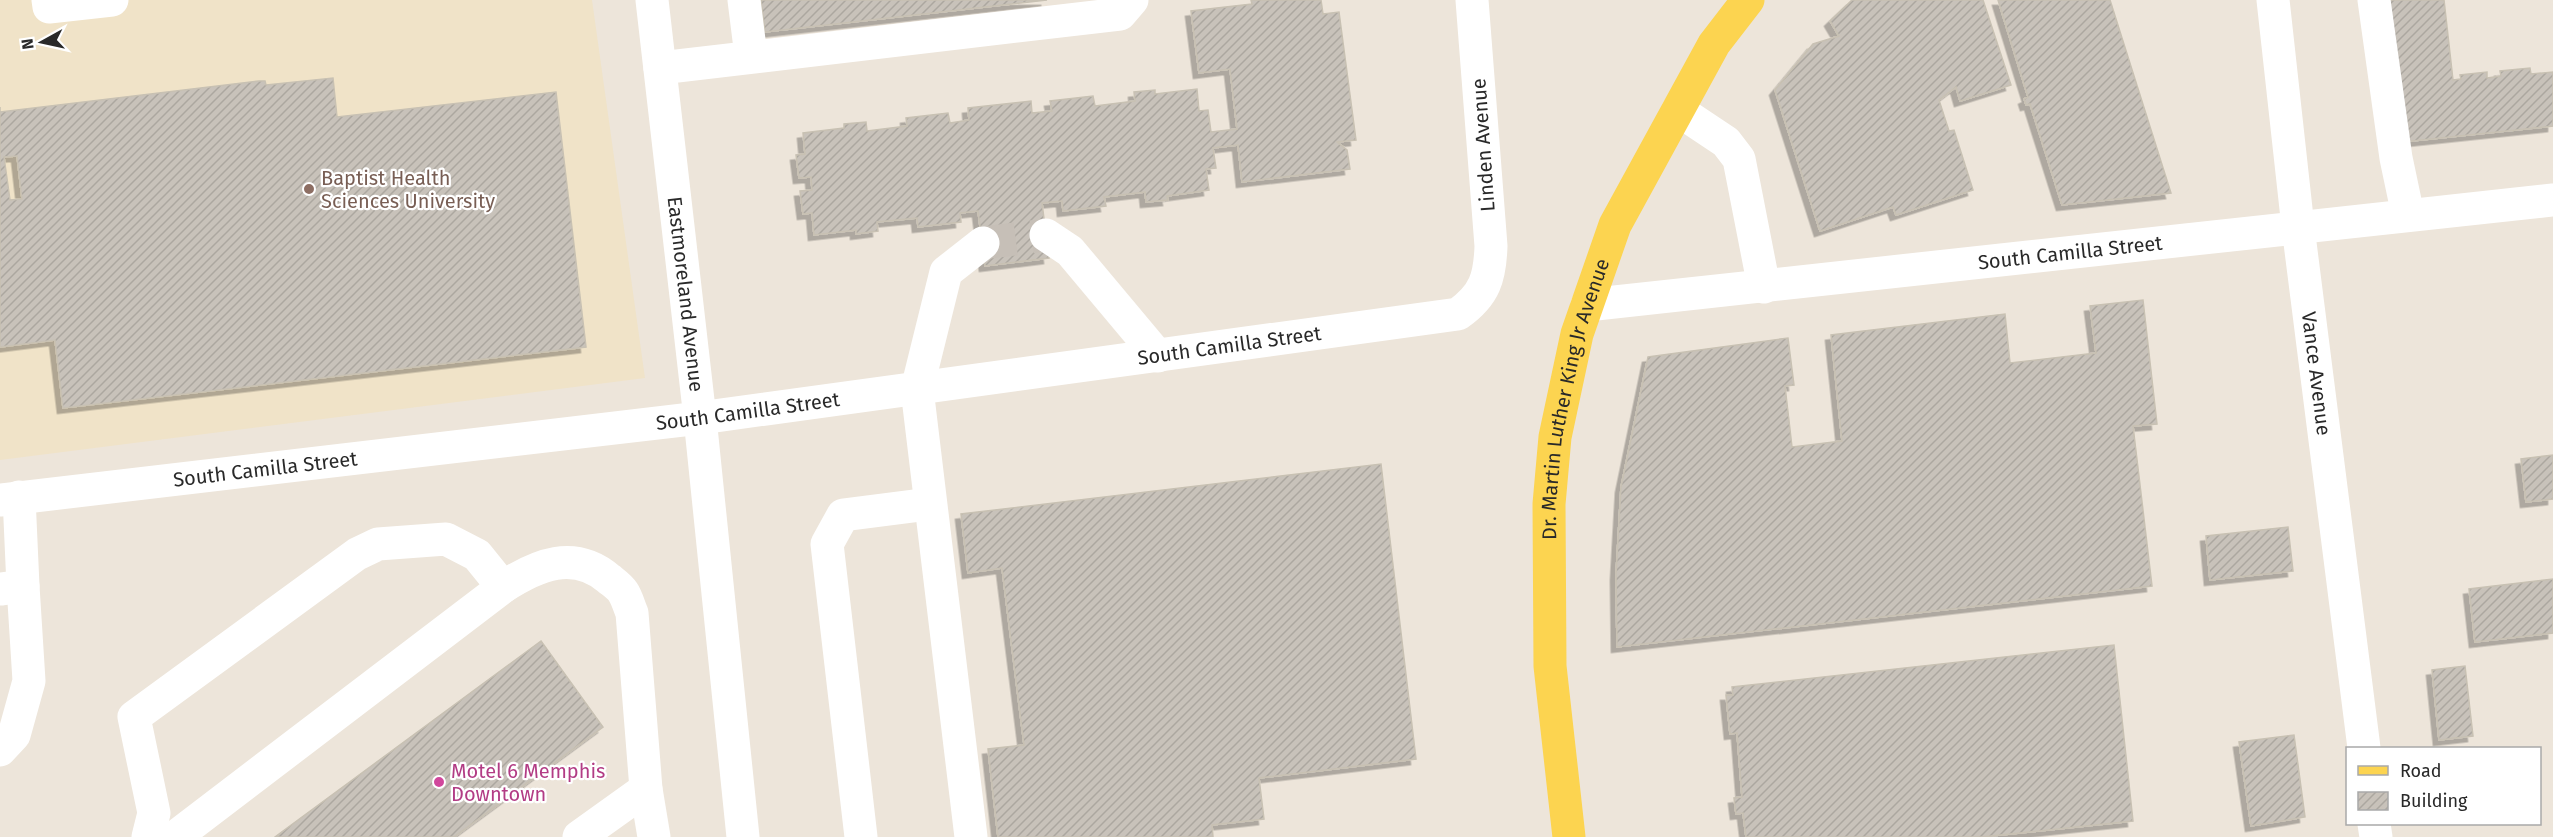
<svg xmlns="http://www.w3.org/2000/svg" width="2553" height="837" font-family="'Fira Sans',sans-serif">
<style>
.education{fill:#f0e3c8}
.building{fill:url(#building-hatch);stroke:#c8c1b3;stroke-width:1.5;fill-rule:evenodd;filter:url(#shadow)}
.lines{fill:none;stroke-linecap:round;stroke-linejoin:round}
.minor-tunnel{stroke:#c6bfb7;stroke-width:33;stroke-dasharray:33 16;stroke-linecap:butt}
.minor{stroke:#fff;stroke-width:33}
.major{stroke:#fcd450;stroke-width:33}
.education-dot{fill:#8d6e63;stroke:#fff;stroke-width:2}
.hotel-dot{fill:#d1479c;stroke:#fff;stroke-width:2}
.labels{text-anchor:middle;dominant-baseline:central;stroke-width:4.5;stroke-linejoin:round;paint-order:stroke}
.street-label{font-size:20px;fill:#292929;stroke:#fff}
.education-label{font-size:20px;fill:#785e54;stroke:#fff;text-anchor:start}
.hotel-label{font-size:20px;fill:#b23c85;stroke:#fff;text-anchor:start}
</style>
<defs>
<pattern id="building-hatch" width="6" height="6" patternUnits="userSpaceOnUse" patternTransform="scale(1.5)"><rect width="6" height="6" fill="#c8c2ba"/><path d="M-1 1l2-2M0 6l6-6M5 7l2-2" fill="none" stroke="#aca7a0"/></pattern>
<filter id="shadow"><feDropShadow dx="-5.5" dy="5.5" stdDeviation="0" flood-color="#0004"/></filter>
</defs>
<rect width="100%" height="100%" fill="#ede5da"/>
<path class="education" d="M 0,0 L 592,0 L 645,378 L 0,460 Z"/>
<path class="building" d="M 761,0 L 1047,0 L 765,32 Z
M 1251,0 L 1321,0 L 1323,14 L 1339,12 L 1356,140 L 1337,142 L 1347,150 L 1350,169 L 1242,182 L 1238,145 L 1213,148 L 1216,168 L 1206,169 L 1209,190 L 1167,196 L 1168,200 L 1146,202 L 1145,192 L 1104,197 L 1106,206 L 1063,211 L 1062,201 L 1042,203 L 1049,258 L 985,266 L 978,211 L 960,213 L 961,222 L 918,227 L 917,218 L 877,222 L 878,231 L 856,234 L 856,230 L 814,235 L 812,213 L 803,214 L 800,191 L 812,190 L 811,177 L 799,178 L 796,155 L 805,154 L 803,133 L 844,128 L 844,124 L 866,122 L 867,131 L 907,126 L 906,118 L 948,113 L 950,123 L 969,120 L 968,108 L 1031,101 L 1032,113 L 1052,111 L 1050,101 L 1093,96 L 1095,106 L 1135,101 L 1134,92 L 1155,90 L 1155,94 L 1197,89 L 1199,111 L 1208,110 L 1211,132 L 1237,129 L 1230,69 L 1199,73 L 1191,11 L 1252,4 Z
M 1852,0 L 1983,0 L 2011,85 L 1960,101 L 1956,87 L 1939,100 L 1949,131 L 1954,130 L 1973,190 L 1896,215 L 1893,207 L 1820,231 L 1775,90 L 1813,44 L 1839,36 L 1830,21 Z
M 1998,0 L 2110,0 L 2171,193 L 2062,205 L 2030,104 L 2026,105 L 2024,99 L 2028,97 Z
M 2387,0 L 2444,0 L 2453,80 L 2461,79 L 2460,75 L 2487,72 L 2487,78 L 2501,76 L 2500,71 L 2530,68 L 2531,74 L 2553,72 L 2553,126 L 2403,142 Z
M 333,78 L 337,117 L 556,92 L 586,347 L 63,408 L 55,340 L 0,347 L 0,107 L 0,112 L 259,81 L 265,81 L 266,85 ZM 17,156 L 22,199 L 10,200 L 4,157 Z
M 2143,300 L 2157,424 L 2133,426 L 2152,586 L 1617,647 L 1616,575 L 1621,487 L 1648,357 L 1788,338 L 1794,385 L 1785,386 L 1792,447 L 1842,441 L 1831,335 L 2005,314 L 2010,363 L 2096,353 L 2090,306 Z
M 2553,455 L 2553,499 L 2526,502 L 2521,459 Z
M 1381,464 L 1416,759 L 1259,778 L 1264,819 L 1212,825 L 1213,837 L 998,837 L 988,749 L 1024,745 L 1002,568 L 968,573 L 961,514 Z
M 2288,527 L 2293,571 L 2210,580 L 2206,536 Z
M 2553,579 L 2553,633 L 2475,642 L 2469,589 Z
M 541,641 L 603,727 L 454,837 L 275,837 Z
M 2114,645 L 2133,821 L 1982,837 L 1746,837 L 1743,813 L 1736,814 L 1734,798 L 1742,797 L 1737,733 L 1730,734 L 1726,695 L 1733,695 L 1732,687 Z
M 2465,666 L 2473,736 L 2439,740 L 2432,670 Z
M 2294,735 L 2305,817 L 2251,826 L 2239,742 Z"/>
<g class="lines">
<path class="minor-tunnel" d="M 983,243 L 1046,235"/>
<g class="minor">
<path d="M 48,0 L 49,7 L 112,0"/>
<path id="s1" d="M 652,0 L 700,418 L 743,837"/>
<path d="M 744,0 L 751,56"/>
<path id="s2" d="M 2273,0 L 2298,227 L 2364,748"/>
<path d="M 2374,0 L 2396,158 L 2408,215"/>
<path d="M 660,68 L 1120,14 L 1132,0"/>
<path d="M 1678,110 L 1726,142 L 1739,159 L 1764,287"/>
<path d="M 1046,235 L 1070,251 L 1158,356"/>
<path id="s3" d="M 1587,305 L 2553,200"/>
<path id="s4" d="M 0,500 L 700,418 L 1458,314 C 1485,295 1490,277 1491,246 L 1472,0"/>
<path d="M 2,589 L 23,586 L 19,497"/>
<path d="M 0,750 L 14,735 L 29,681 L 23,586"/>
<path d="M 646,789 L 654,837"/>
<path d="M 2374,824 L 2376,837"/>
<path d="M 148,837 L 154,813 L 134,717 L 357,554 L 378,544 L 446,539 L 477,555 L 503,587 C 537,565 574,549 609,579 C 614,583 620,587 623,592 C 627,598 629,606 632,613 L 646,789 L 579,837"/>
<path d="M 175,837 L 507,584"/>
<path d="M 861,837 L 827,544 L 843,515 L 929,504"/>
<path d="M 971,837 L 917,389 L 946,272 L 983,243"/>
</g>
<path class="major" id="s5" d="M 1569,837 L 1550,666 L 1549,504 L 1555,437 L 1577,334 L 1615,225 L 1714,44 L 1748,0"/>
</g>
<circle class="education-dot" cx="309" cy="189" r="6"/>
<circle class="hotel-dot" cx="439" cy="782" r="6"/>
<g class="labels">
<g class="street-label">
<text transform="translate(1483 145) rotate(-94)">Linden Avenue</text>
<text stroke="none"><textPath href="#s3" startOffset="486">South Camilla Street</textPath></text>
<text stroke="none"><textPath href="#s1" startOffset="296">Eastmoreland Avenue</textPath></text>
<text stroke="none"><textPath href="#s4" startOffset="1239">South Camilla Street</textPath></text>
<text stroke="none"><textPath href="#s2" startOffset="376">Vance Avenue</textPath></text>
<text stroke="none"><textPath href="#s5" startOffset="442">Dr. Martin Luther King Jr Avenue</textPath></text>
<text stroke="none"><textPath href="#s4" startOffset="753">South Camilla Street</textPath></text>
<text stroke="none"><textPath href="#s4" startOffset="267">South Camilla Street</textPath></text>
</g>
<g class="education-label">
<text x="321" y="178">Baptist Health<tspan x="321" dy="23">Sciences University</tspan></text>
</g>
<g class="hotel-label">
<text x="451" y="771">Motel 6 Memphis<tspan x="451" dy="23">Downtown</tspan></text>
</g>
</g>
<rect x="2346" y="747" width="195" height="78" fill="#ffffff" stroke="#a9a9a9" stroke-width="1.5"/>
<rect x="2358" y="766" width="30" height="9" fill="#fcd450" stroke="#a9a9a9" stroke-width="1.5"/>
<text x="2400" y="777" font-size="18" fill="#292929">Road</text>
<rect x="2358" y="792" width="30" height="18" fill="url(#building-hatch)" stroke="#a9a9a9" stroke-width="1.5"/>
<text x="2400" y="807" font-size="18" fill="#292929">Building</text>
<g transform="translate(42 42) rotate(262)" stroke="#ffffff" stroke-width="4.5" paint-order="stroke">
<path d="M0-4.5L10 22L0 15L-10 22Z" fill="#292929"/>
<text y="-9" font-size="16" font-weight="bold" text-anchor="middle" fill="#292929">N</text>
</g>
</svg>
